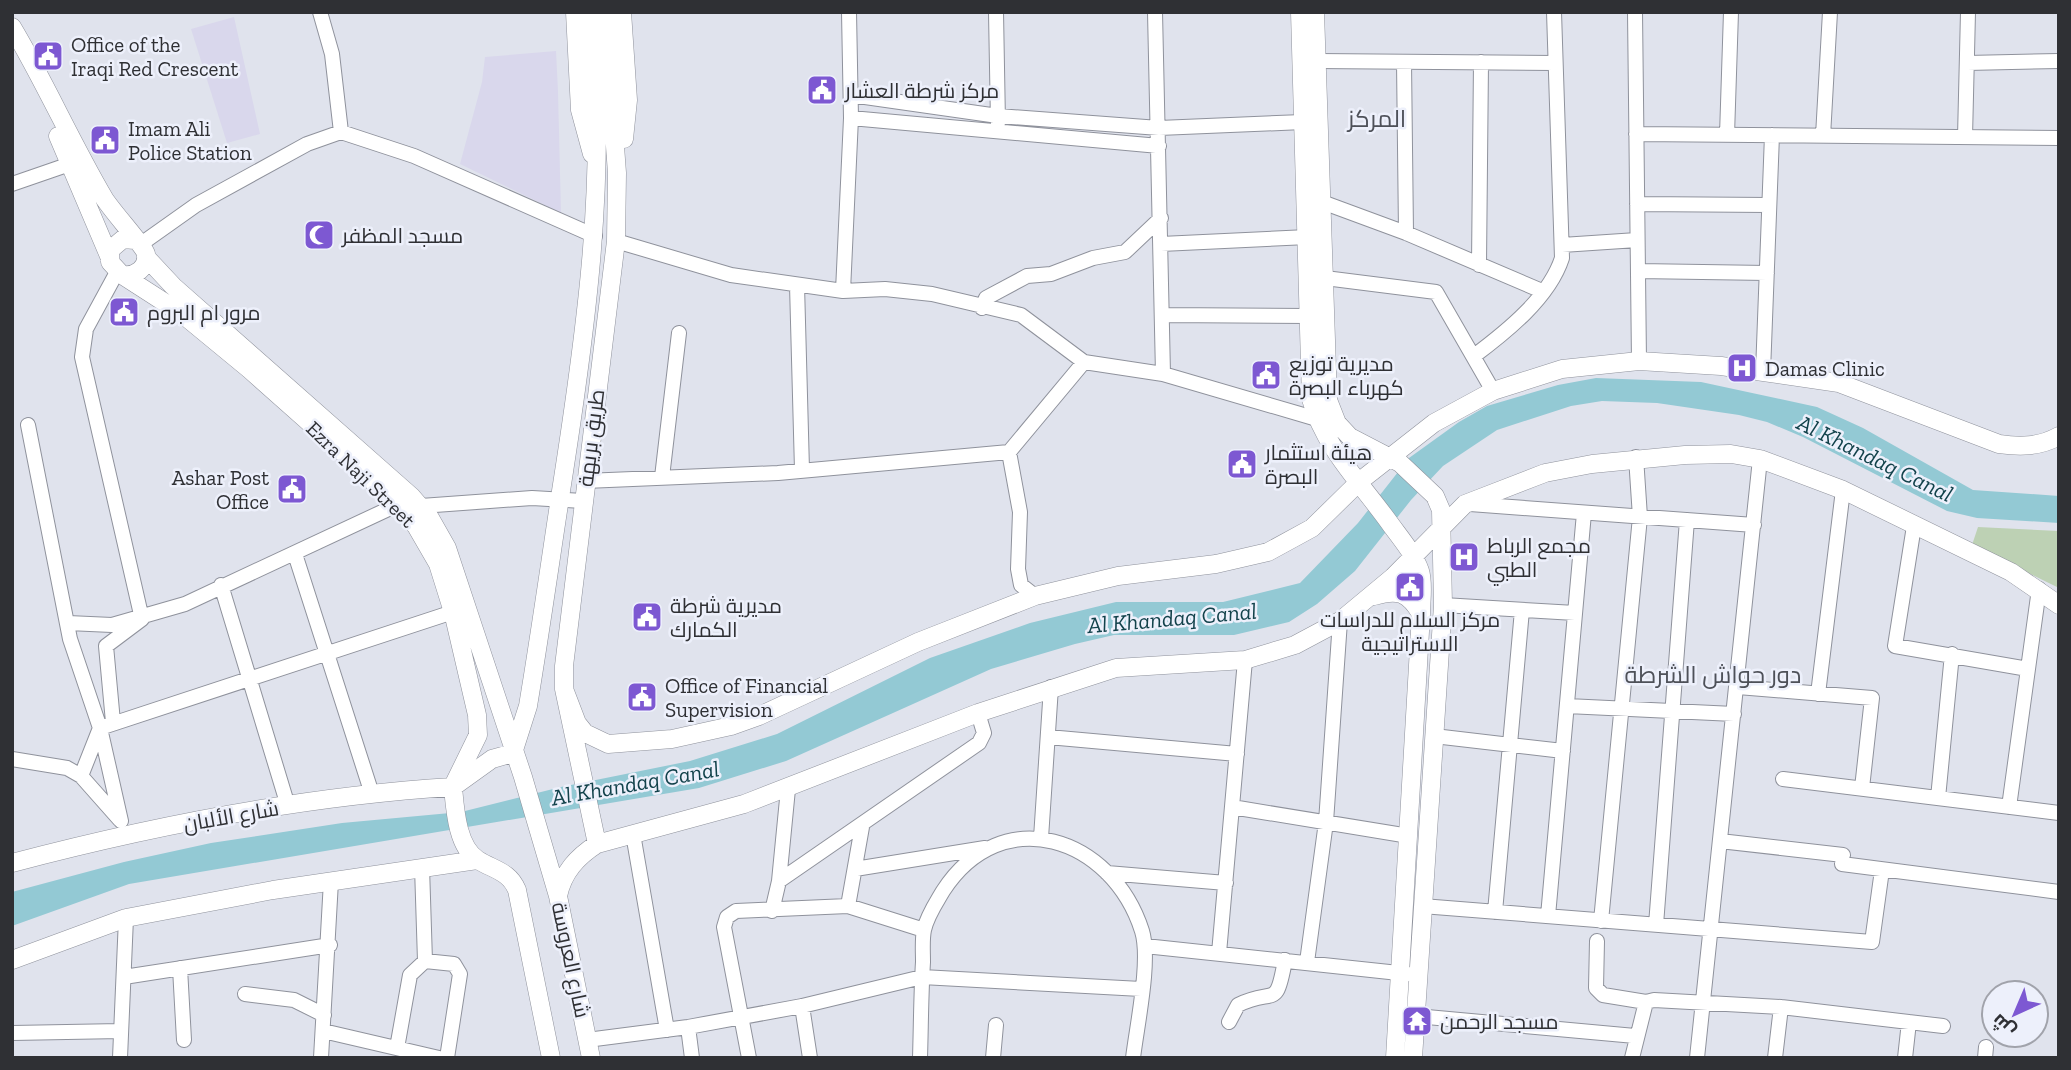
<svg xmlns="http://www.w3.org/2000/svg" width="2071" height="1070" font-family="'Zilla Slab',Cairo,serif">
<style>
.education{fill:#d9d7ec}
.green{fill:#bdd1b4}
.water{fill:#93c9d4}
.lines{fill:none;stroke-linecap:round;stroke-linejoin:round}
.minor-casing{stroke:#8f929c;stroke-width:16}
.major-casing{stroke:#8f929c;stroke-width:19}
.minor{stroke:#fff;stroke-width:14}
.major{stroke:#fff;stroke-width:18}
.labels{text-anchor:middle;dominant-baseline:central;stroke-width:5;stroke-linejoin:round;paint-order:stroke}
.poi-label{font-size:21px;fill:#2f3034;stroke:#edf0fb;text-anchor:start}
.street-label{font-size:21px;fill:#2f3034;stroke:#edf0fb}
.water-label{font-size:23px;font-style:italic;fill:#12424b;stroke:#edf0fb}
.quarter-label{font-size:24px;fill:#4e5159;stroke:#edf0fb}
</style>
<rect width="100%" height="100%" fill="#e0e3ed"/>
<path class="education" d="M 234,17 L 260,134 L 227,143 L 191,29 Z
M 556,51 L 558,92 L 561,213 L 460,164 L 482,82 L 485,57 Z"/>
<path class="green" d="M 1978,527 L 2059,531 L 2059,588 L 1972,545 Z"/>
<path class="water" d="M 1596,378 L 1701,382 L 1817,407 L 1863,428 L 1973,490 L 2059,496 L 2059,523 L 1977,518 L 1947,511 L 1803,437 L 1767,422 L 1739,415 L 1657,403 L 1602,401 L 1571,406 L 1497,430 L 1443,466 L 1411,500 L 1355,571 L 1317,604 L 1289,622 L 1234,635 L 1114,635 L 1075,644 L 991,669 L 786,761 L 699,788 L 129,884 L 12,926 L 12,892 L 124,862 L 211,843 L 342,823 L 461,812 L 561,787 L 690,761 L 777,734 L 930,658 L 1030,623 L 1116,602 L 1223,602 L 1300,583 L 1358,523 L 1409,458 L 1459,422 L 1487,406 L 1558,385 Z"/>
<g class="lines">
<g class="minor-casing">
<path id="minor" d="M 320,12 L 332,54 L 341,132
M 996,12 L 998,123
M 1155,12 L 1163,374
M 1635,12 L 1639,361
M 1317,61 L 1555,63
M 1404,62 L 1406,233
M 1967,63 L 2059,61
M 851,95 L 998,116 L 1159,128 L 1303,122
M 851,118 L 1159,146
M 1636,134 L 2059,138
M 1727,135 L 1731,12
M 1823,136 L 1830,12
M 1965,137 L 1968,12
M 12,184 L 70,164
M 1322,202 L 1406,233 L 1542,291
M 1637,204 L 1769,205
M 616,241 L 731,275 L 843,291 L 885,289 L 932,294 L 1021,315 L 1084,362 L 1163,374 L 1317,419
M 141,244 L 196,205 L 307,144 L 341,132 L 414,156 L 595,236
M 1161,244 L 1308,237
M 1562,245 L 1637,240
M 1479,265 L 1481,62
M 1638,271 L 1767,273
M 1325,278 L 1436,292 L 1493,391
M 797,285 L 802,470
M 843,291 L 851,118 L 849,12
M 982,308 L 986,298 L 1027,276 L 1051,274 L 1093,258 L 1125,252 L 1161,218
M 1162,315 L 1309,316
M 1474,356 C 1506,332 1549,298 1562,258 L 1554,12
M 1763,372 L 1772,135
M 28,425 L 70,639 L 100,728 L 81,776
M 1009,452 L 1020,512 L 1018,569 L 1021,585 L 1035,596
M 662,477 L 679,333
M 585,481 L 778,473 L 1009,452 L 1084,362
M 1470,504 L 1754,525
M 421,506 L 532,498 L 583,501
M 1914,526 L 1895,646 L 2028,669
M 295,554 L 372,794
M 221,585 L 288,806
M 1443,605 L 1575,613
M 68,623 L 112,625 L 185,604 L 397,505
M 1738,687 L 1872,698 L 1862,788
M 1818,694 L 1843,490
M 1567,706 L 1734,714
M 113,722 L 106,646 L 142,619 L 82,357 L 86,329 L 117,272
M 1434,736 L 1563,751
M 1048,737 L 1237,754
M 12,759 L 67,768 L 81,776 L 120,820
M 1783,779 L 2059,813
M 1938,798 L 1952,654
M 1232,807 L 1409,836
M 2009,807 L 2039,589
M 121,821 L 100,728 L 453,612
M 633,834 L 667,1030
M 1041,838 L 1051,687
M 1720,841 L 1843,855
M 1842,864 L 2059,892
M 422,867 L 425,961
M 855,869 L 985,848
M 1107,873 L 1226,883
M 779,881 L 979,743 L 984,733 L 978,713
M 848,906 L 862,827
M 1422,906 L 1872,942 L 1882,870
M 772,911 L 779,881 L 788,789
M 1495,912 L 1522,610
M 1548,916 L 1584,513
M 1601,921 L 1640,517 L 1636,457
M 1656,925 L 1687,520
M 1597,941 L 1596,988 L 1603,995 L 1646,1002 L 1654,1000 L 1781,1007 L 1943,1026
M 1145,946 L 1408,974
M 1219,953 L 1245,660
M 1307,962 L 1326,822 L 1340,621
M 180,968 L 184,1040
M 124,977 L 330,945
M 245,994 L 294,1000 L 324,1015
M 802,1006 L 810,1058
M 1416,1016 L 1635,1036
M 1229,1022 L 1238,1005 C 1275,987 1276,1011 1285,960
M 688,1027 L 692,1058
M 323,1031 L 439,1058
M 12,1033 L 121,1031
M 587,1040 L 688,1027 L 802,1006 L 922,977 L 1141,989
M 397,1048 L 410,975 L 425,961 L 454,964 L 460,974 L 447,1058
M 120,1058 L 126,918
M 321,1058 L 331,881
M 749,1058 L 724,927 L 727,917 L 736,911 L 848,906 L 924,930
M 920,1058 C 921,1026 921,994 923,962 C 923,951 922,939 924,930 C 927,916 936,903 943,891 C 1002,800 1112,837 1142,931 C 1151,960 1137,1025 1133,1058
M 993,1058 L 996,1025
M 1632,1058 L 1646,1002
M 1697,1058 L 1760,459
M 1775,1058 L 1781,1007
M 1905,1058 L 1909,1022
M 1985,1058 L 1986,1047"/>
</g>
<g class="major-casing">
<path id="major" d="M 575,12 L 580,110 L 592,154
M 622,12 L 628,100 L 624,139
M 1300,12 L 1311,399 C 1325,449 1362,484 1391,525 C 1402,540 1414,554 1420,571 C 1424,583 1421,601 1421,614 L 1395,1058
M 1315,12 L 1328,400 L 1337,423 L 1350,437 L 1400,463 L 1435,496 L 1441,510 L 1443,605 L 1413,1058
M 12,27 C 45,82 71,142 104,198 C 111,210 144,246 146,254 C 148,268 135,277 122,275 L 110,262 L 110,250 L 123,239 L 135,240
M 58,136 L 109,256
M 146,257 L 173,286 L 411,496 L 430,518 L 447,548 L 523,777 L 558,896 L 591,1058
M 122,275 L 181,313 L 249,369 L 356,464 L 416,526 L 438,564 L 453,612 L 477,715 L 478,735 L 454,784
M 1374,596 C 1398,589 1408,592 1421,614
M 564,689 L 577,723 L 585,733 L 608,744 L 672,739 L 731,726 L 759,716 L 918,642 L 1035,596 L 1118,576 L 1216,564 L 1268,552 L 1312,528 L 1360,481 L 1434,423 L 1493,391 L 1562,369 L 1639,361 L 1721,366 L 1839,383 L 1999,444 C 2020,447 2039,447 2059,436
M 453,787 L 492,759 L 513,753 L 528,706 C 540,634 550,563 561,491 C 586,332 608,173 591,12
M 453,787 C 455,809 457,847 478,860 C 494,870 509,871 517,890 L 551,1058
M 597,844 L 744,804 L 978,713 L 1116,668 L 1245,660 L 1295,645 L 1340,621 L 1393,577 L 1465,504 L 1545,473 L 1592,464 L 1685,455 L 1731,454 L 1760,459 L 1843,490 L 2011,572 L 2059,605
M 12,863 C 156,825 304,796 453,787
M 558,896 C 563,872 577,857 597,844 L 564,689 L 564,666 L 616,241 L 617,173 L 605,12
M 12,960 L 126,918 L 273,890 L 477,860"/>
</g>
<use href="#minor" class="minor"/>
<use href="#major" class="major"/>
</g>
<defs>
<g id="civic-square" transform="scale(1.575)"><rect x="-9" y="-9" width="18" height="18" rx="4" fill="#7d58d2" stroke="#edf0fb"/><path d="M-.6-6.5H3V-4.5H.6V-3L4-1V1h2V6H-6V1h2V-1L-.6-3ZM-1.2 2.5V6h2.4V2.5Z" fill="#fff"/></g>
<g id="mosque-square" transform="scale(1.575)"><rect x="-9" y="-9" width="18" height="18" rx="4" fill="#7d58d2" stroke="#edf0fb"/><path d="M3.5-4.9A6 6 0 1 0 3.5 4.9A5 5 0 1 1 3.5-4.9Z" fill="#fff"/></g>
<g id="hospital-square" transform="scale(1.575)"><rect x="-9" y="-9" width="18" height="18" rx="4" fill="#7d58d2" stroke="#edf0fb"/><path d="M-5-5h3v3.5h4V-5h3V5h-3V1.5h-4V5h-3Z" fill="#fff"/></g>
<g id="temple-square" transform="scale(1.575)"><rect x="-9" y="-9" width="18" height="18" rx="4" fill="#7d58d2" stroke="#edf0fb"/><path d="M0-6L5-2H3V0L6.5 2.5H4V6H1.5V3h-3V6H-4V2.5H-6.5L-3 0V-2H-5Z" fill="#fff"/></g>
</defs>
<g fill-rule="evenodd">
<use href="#civic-square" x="48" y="56"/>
<use href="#civic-square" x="822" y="90"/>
<use href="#civic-square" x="105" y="140"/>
<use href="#mosque-square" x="319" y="235"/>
<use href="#civic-square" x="124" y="312"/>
<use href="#hospital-square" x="1742" y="368"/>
<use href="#civic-square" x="1266" y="375"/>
<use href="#civic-square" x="1242" y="464"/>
<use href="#civic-square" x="292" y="489"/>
<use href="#hospital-square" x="1464" y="557"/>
<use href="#civic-square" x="1410" y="587"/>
<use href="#civic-square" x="647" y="617"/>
<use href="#civic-square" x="642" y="697"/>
<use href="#temple-square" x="1417" y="1021"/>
</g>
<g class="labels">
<g class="poi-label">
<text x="71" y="44">Office of the<tspan x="71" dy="24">Iraqi Red Crescent</tspan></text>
<text x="845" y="90">مركز شرطة العشار</text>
<text x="128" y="128">Imam Ali<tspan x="128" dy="24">Police Station</tspan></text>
<text x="342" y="235">مسجد المظفر</text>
<text x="147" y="312">مرور ام البروم</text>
<text x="1289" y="363">مديرية توزيع<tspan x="1289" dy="24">كهرباء البصرة</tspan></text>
<text x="1765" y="368">Damas Clinic</text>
<text x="1265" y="452">هيئة استثمار<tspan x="1265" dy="24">البصرة</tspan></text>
<text x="269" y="477" text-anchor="end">Ashar Post<tspan x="269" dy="24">Office</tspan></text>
<text x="1487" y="545">مجمع الرباط<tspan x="1487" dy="24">الطبي</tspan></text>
<text x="670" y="605">مديرية شرطة<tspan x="670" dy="24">الكمارك</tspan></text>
<text x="1410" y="619" text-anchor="middle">مركز السلام للدراسات<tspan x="1410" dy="24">الاستراتيجية</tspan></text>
<text x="665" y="685">Office of Financial<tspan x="665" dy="24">Supervision</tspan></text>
<text x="1440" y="1021">مسجد الرحمن</text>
</g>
<g class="street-label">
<text transform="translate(591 438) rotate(-83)">طريق بريهة</text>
<text transform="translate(361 474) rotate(44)">Ezra Naji Street</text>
<text transform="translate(231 816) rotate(-10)">شارع الألبان</text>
<text transform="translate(571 960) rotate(78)">شارع العروسة</text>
</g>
<g class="water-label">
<text transform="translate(1875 458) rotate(26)">Al Khandaq Canal</text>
<text transform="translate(1172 618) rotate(-5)">Al Khandaq Canal</text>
<text transform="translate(635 783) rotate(-10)">Al Khandaq Canal</text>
</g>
<g class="quarter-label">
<text x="1377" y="118">المركز</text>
<text x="1713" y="674">دور حواش الشرطة</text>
</g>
</g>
<rect width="2071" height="1070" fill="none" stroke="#2f3034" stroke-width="28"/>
<g transform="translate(2015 1014) rotate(224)"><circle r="33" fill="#edf0fb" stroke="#a1a3ab" stroke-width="2"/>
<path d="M0-5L12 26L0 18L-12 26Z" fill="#7d58d2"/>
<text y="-10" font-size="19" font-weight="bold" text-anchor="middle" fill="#2f3034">ش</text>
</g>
</svg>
